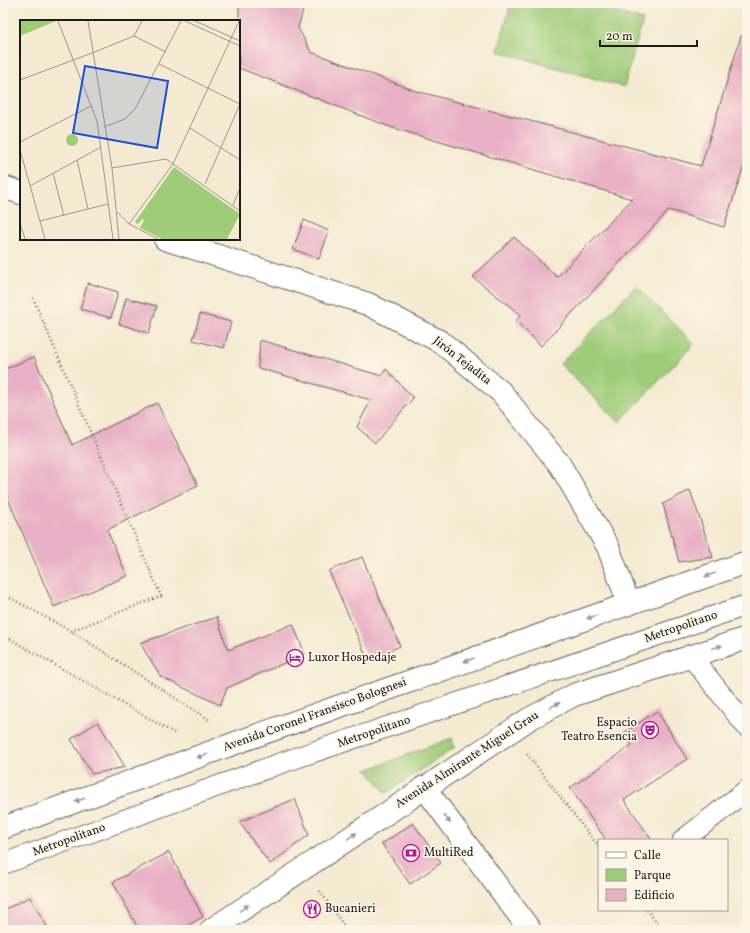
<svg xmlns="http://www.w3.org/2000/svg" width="750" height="933" font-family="Vollkorn,serif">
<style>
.green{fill:#9fcc79;stroke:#5e744a}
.building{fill:#e9b1c6}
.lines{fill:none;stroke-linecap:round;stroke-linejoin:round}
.service-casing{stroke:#68645c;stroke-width:22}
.minor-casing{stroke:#68645c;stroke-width:24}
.primary-casing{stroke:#68645c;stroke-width:24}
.path{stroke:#68645c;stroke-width:2.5;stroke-dasharray:1 3;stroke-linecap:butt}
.service{stroke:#fff;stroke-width:20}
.minor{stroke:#fff;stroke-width:22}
.primary{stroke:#fff;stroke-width:22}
.oneway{fill:#999}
.labels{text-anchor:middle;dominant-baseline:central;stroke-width:3.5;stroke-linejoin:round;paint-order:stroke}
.street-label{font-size:12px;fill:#1c1c1c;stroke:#fcf5e5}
.poi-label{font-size:12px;fill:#1c1c1c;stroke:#fcf5e5;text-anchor:start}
.inset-road{fill:none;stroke:#9e9889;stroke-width:1}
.view{fill:#1d4ed8;fill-opacity:0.15;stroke:#1d4ed8;stroke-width:2}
.inset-edge{fill:none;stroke:#1c1c1c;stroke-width:2}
</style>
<rect width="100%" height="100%" fill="#fcf5e5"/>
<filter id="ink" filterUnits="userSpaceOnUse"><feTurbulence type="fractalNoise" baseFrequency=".025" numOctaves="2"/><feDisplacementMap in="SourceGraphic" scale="8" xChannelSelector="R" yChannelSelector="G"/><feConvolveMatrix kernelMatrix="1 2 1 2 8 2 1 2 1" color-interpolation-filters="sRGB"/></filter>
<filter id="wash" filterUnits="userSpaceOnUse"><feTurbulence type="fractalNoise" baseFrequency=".012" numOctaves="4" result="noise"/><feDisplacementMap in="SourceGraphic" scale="16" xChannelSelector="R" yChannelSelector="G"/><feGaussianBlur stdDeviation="0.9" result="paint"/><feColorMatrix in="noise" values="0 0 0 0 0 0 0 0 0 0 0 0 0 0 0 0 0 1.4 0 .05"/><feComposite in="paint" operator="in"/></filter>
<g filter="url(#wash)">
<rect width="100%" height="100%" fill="#f4ebd2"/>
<path class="green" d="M 511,3 L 583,3 L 643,20 L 624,87 L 498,51 Z
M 636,286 L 694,344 L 619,422 L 560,364 Z
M 452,738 L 454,748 L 386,793 L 367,770 Z"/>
<g id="blocks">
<path class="building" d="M 239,3 L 305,3 L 298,28 L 311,52 L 416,91 L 701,166 L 741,36 L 747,37 L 747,156 L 724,227 L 669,210 L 541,346 L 516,321 L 521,315 L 473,277 L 514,237 L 557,277 L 632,199 L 390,127 L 239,68 Z
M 304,220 L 329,231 L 319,259 L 293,249 Z
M 88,283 L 118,292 L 111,318 L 80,309 Z
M 126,298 L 157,306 L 149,333 L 119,324 Z
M 200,314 L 231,322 L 224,348 L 193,340 Z
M 260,340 L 382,376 L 386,369 L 413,398 L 375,443 L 357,427 L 371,400 L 258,368 Z
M 34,357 L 72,445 L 157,403 L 198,485 L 107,530 L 127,576 L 54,607 L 3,487 L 3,370 Z
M 690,490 L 713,557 L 679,562 L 663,504 Z
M 362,557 L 400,646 L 368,660 L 329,571 Z
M 217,617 L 228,650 L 293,624 L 305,654 L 227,688 L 220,705 L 161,677 L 140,643 Z
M 657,711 L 687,759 L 624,800 L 652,840 L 606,840 L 570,788 L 632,745 L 625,732 Z
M 98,722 L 125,767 L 92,774 L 71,739 Z
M 295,799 L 309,835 L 270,864 L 239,822 Z
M 413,823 L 441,863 L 410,884 L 382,844 Z
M 169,852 L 203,917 L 180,930 L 139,930 L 113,882 Z
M 30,897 L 49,930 L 3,930 L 3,910 Z"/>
</g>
</g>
<g filter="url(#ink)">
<use href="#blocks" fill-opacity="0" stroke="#68645c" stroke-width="1"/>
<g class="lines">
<g class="service-casing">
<path id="service" d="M 690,655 L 747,727
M 683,840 L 747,790
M 3,864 L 284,762 L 747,605"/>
</g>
<g class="minor-casing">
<path id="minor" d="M 3,187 L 21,193
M 165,239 L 368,304 L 441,342 L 501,392 L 560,465 L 608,547 L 629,604
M 424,787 L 530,930"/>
</g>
<g class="primary-casing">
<path id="primary" d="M 3,828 L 241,741 L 747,562
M 211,930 L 529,719 L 574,695 L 747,638"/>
</g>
<path class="path" d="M 33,298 L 161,596 L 71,631
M 3,594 L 71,631 L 211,721
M 3,635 L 176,734
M 527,754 L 599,847
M 320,891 L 347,930
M 647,910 L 663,930"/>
<use href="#service" class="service"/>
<use href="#minor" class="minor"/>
<use href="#primary" class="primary"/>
</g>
<defs><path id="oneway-solid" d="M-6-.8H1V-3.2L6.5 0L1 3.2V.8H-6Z"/></defs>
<g class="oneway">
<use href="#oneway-solid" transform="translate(710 575) rotate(161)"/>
<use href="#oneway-solid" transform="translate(592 617) rotate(161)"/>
<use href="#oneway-solid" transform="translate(717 647) rotate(-17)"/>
<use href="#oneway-solid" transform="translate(469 660) rotate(161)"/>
<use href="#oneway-solid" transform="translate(555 705) rotate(-28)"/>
<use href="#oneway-solid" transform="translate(202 756) rotate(160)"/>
<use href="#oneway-solid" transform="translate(80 800) rotate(160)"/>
<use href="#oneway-solid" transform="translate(447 819) rotate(53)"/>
<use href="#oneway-solid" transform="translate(352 836) rotate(-34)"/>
<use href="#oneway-solid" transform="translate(244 908) rotate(-34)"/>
</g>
</g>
<defs>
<g id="hotel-ring" transform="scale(0.9)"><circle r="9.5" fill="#fcf5e5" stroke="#b5179e" stroke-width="1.5"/><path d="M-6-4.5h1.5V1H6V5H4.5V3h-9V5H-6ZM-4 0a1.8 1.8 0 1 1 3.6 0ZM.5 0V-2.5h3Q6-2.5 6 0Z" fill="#b5179e"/></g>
<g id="theatre-ring" transform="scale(0.9)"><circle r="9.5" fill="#fcf5e5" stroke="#b5179e" stroke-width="1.5"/><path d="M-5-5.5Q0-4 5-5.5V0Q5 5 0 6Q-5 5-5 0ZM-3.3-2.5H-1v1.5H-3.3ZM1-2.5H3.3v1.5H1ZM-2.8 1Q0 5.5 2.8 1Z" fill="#b5179e"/></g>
<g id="bank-ring" transform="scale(0.9)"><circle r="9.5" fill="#fcf5e5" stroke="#b5179e" stroke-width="1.5"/><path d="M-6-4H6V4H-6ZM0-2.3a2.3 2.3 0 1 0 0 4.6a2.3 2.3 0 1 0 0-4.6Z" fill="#b5179e"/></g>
<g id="restaurant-ring" transform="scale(0.9)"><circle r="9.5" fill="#fcf5e5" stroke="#b5179e" stroke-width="1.5"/><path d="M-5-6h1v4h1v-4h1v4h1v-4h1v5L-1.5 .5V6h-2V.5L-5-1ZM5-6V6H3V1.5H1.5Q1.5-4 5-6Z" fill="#b5179e"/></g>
</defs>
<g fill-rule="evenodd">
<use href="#hotel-ring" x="295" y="658"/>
<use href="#theatre-ring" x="650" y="730"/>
<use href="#bank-ring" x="411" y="853"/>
<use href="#restaurant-ring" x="312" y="909"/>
</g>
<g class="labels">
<g class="street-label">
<text transform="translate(462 361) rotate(38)">Jirón Tejadita</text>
<text transform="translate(681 627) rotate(-19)">Metropolitano</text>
<text transform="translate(315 715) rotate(-20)">Avenida Coronel Fransisco Bolognesi</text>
<text transform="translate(374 732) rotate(-19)">Metropolitano</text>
<text transform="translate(467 760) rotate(-33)">Avenida Almirante Miguel Grau</text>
<text transform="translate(69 840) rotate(-20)">Metropolitano</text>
</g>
<g class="poi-label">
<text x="308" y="658">Luxor Hospedaje</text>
<text x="637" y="723" text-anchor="end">Espacio<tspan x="637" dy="14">Teatro Esencia</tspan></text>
<text x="424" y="853">MultiRed</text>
<text x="325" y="909">Bucanieri</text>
</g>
</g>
<g transform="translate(20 20)">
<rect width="220" height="220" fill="#f4ebd2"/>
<path d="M 0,1 L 36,1 L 0,16 ZM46 120a6 6 0 1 1 12 0a6 6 0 1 1-12 0ZM 154,147 L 220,194 L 207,219 L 142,219 L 120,208 L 124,200 L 122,199 L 118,204 L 115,202 Z" fill="#9fcc79"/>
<path class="inset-road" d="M 38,1 L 77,101 L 93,219M 68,1 L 92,148 L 99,219M 165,1 L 220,26M 175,1 L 220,21M 114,16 L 146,32M 114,16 L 122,1M 72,33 L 114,16M 139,44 L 220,84 L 185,164M 0,60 L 72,33M 84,107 L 105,99 L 115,89 L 161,1M 170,108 L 220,140M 0,122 L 71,86M 0,130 L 25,219M 57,140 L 68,189M 92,148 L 146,139 L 220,191M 33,153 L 44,196M 10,166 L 81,127M 213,185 L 220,168M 97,192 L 109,204M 20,201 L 88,184M 0,203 L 5,219M 138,219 L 109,204 L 153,144 L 219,1"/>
<path class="view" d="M 65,46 L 148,61 L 137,128 L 53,113 Z"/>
<rect width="220" height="220" class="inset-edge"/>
</g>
<rect width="750" height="933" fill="none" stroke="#fcf5e5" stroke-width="16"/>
<rect x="598" y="839" width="130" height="72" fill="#fcf5e5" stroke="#a29e95"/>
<rect x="606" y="852" width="20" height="6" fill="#ffffff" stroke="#a29e95"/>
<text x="634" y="859" font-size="12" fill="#1c1c1c">Calle</text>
<rect x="606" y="869" width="20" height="12" fill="#9fcc79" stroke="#a29e95"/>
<text x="634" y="879" font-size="12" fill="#1c1c1c">Parque</text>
<rect x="606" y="889" width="20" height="12" fill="#e9b1c6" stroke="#a29e95"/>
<text x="634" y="899" font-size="12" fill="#1c1c1c">Edificio</text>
<path d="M600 40v6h97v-6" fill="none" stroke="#1c1c1c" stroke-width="2"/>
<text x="606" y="40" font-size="12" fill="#1c1c1c" stroke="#fcf5e5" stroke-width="3" paint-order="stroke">20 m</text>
</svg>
